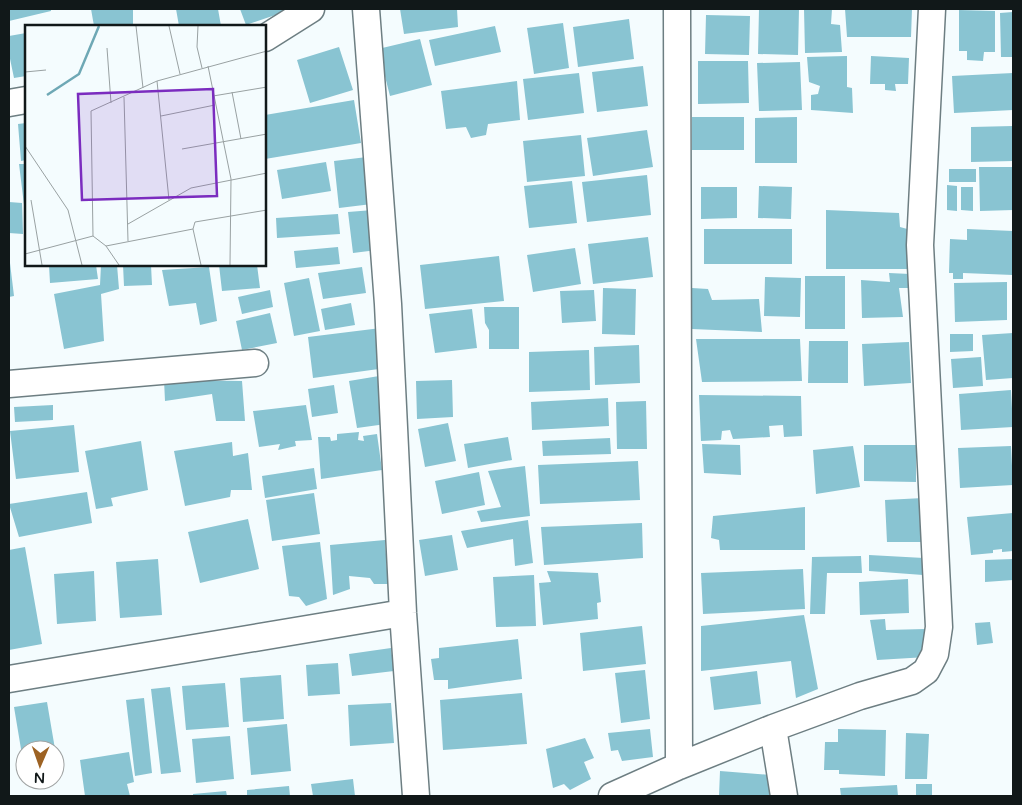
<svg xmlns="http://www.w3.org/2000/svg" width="1022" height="805" font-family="'Varela Round',sans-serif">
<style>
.building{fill:#89c4d2}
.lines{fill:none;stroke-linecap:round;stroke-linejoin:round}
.street-casing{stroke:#6d7e82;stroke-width:29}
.street{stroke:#fff;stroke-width:26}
.inset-river{fill:none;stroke:#6ea8b5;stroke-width:2.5}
.inset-road{fill:none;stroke:#99a1a2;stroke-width:1}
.view{fill:#7b2cbf;fill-opacity:0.15;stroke:#7b2cbf;stroke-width:2.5}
.inset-edge{fill:none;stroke:#111819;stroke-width:2.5}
</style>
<rect width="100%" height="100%" fill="#f4fcfe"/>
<path class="building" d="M 9,9 L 51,9 L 51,11 L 9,21 Z
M 91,9 L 133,9 L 133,25 L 124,26 L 94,26 Z
M 176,9 L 218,9 L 221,26 L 179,26 Z
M 240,9 L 293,9 L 246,25 Z
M 400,9 L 457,9 L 458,27 L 404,34 Z
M 759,9 L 799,9 L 798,55 L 758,54 Z
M 804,9 L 832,9 L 831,24 L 840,25 L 842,52 L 805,53 Z
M 845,9 L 912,9 L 911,37 L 847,37 Z
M 959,10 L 995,11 L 995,52 L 984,52 L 983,61 L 967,60 L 967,51 L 959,51 Z
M 1013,12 L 1013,57 L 1001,57 L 1000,13 Z
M 706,15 L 750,16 L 749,55 L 705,54 Z
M 629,19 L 634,59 L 578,67 L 573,27 Z
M 563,23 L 569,68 L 534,74 L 527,28 Z
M 495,26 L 501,52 L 435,66 L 429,40 Z
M 26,33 L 26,76 L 14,78 L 9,54 L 9,36 Z
M 420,39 L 432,85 L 390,96 L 378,49 Z
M 339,47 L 353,90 L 310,103 L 297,60 Z
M 847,56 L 847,87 L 852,88 L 853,113 L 811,110 L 811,95 L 818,94 L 820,86 L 809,82 L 807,57 Z
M 871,56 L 909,58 L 908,84 L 895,84 L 896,91 L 885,90 L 885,84 L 870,84 Z
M 698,61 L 748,61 L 749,103 L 698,104 Z
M 800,62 L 802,110 L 759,111 L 757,63 Z
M 643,66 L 648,106 L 597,112 L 592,72 Z
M 579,73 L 584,113 L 528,120 L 523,79 Z
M 1013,73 L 1013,110 L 954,113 L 952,76 Z
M 517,81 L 520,120 L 488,124 L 486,135 L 471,138 L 466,127 L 446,129 L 441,91 Z
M 354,100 L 361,143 L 265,159 L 265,115 Z
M 692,117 L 744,117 L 744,150 L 692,150 Z
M 797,117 L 797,163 L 755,163 L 755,118 Z
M 26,123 L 26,160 L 21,161 L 18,124 Z
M 1013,126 L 1013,161 L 971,162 L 971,127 Z
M 647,130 L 653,167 L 593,176 L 587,138 Z
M 581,135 L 585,176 L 527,182 L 523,141 Z
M 367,157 L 372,204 L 339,208 L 334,161 Z
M 326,162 L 331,191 L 282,199 L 277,170 Z
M 19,164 L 26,164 L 26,213 L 25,213 Z
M 979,167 L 1013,167 L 1013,210 L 980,211 Z
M 949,169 L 976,169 L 976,182 L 949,182 Z
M 647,175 L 651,215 L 587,222 L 582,182 Z
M 572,181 L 577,223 L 529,228 L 524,186 Z
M 947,185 L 957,186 L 957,211 L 947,210 Z
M 759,186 L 792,187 L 791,219 L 758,218 Z
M 701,187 L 737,187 L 737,218 L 701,219 Z
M 961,187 L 973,187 L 973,211 L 961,210 Z
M 9,202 L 22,203 L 23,234 L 9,233 Z
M 373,210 L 377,250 L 353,253 L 348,212 Z
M 826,210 L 899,213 L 900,227 L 911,230 L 909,269 L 826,269 Z
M 338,214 L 340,234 L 277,238 L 276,218 Z
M 704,229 L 792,229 L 792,264 L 704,264 Z
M 967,229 L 1013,231 L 1013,275 L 963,273 L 963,279 L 953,279 L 953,273 L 949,273 L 950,239 L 967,240 Z
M 648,237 L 653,277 L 593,284 L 588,244 Z
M 338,247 L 340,264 L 296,268 L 294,251 Z
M 575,248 L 581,284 L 533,292 L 527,255 Z
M 499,256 L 504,301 L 425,309 L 420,265 Z
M 9,263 L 10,263 L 14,296 L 9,297 Z
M 49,265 L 96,265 L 98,279 L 50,283 Z
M 101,265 L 117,265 L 119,289 L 101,294 L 104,341 L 64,349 L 54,294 L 100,285 Z
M 123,265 L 151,265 L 152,285 L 124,286 Z
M 219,265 L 257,265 L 260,288 L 222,291 Z
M 209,267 L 217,321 L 200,325 L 196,303 L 169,306 L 162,270 Z
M 362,267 L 366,293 L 323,299 L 318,273 Z
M 889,273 L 910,274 L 911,288 L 899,288 L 903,317 L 862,318 L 861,280 L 890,282 Z
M 805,276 L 845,276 L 845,329 L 805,329 Z
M 765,277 L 801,278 L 800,317 L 764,316 Z
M 309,278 L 320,331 L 294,336 L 284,283 Z
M 1007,282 L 1007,320 L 955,322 L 954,283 Z
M 603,288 L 636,289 L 635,335 L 602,334 Z
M 692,288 L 708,289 L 712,300 L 759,299 L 762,332 L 692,329 Z
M 270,290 L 273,307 L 242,314 L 238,297 Z
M 594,290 L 596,321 L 562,323 L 560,291 Z
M 351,303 L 355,325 L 325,330 L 321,309 Z
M 484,307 L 519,307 L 519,349 L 489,349 L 489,330 L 485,323 Z
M 472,309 L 477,348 L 435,353 L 429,314 Z
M 270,313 L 277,343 L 242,350 L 236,321 Z
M 381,328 L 386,368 L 313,378 L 308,337 Z
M 1013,333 L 1013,378 L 986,380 L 982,335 Z
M 950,334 L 973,334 L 973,351 L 950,352 Z
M 696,339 L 800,339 L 802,381 L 702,382 Z
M 809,341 L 848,341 L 848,383 L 808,383 Z
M 909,342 L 911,383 L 864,386 L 862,344 Z
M 639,345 L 640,383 L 595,385 L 594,347 Z
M 589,350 L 590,390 L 529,392 L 529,352 Z
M 981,357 L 983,386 L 953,388 L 951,359 Z
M 379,376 L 386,424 L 357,428 L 349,381 Z
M 164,380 L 242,381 L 245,421 L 216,421 L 212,394 L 165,401 Z
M 452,380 L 453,417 L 417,419 L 416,381 Z
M 334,385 L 338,413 L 312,417 L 308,389 Z
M 1011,390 L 1013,427 L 961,430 L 959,394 Z
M 699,395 L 801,396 L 802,436 L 784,437 L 783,425 L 769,426 L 770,437 L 733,439 L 730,430 L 722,431 L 721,440 L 701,441 Z
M 608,398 L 609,426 L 532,430 L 531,402 Z
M 646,401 L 647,449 L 617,449 L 616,402 Z
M 53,405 L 53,420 L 15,422 L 14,407 Z
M 306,405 L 312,440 L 295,441 L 296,446 L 278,450 L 280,444 L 259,447 L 253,411 Z
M 448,423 L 456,461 L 425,467 L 418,429 Z
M 74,425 L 79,472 L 16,479 L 10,431 Z
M 359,432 L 358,440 L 364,441 L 363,436 L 377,434 L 382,470 L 321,479 L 318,437 L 330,437 L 331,441 L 337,440 L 337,434 Z
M 508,437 L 512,460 L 468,468 L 464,444 Z
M 610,438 L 611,454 L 543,456 L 542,441 Z
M 141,441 L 148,490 L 111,498 L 113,506 L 96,509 L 85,451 Z
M 232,442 L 233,456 L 248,453 L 252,490 L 231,490 L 230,497 L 185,506 L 174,451 Z
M 702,444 L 740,445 L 741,475 L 704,473 Z
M 864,445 L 916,445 L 916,482 L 864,481 Z
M 853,446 L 860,487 L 816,494 L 813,450 Z
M 1011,446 L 1013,485 L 960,488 L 958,448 Z
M 638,461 L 640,500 L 540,504 L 538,465 Z
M 525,466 L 530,516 L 481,522 L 477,511 L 501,507 L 488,471 Z
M 314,468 L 317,489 L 265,498 L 262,476 Z
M 479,472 L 485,505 L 442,514 L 435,481 Z
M 87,492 L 92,523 L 19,537 L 9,504 Z
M 314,493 L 320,534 L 272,541 L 266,500 Z
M 923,498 L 925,542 L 887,542 L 885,500 Z
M 805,507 L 805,550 L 720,550 L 719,540 L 711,538 L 713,516 Z
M 1013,513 L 1013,551 L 1002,552 L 1002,549 L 993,550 L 993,553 L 971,555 L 967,517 Z
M 248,519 L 259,569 L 200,583 L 188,532 Z
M 528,520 L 533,563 L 515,566 L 513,539 L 467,548 L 461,531 Z
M 642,523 L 643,558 L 544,565 L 541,527 Z
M 452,535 L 458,570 L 425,576 L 419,540 Z
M 385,540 L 388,584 L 374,584 L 370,578 L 349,576 L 350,589 L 333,595 L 330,545 Z
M 320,542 L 327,599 L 306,606 L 299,597 L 289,596 L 282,546 Z
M 25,547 L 42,644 L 9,650 L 9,550 Z
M 869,555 L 924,558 L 923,575 L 869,571 Z
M 861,556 L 862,573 L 827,573 L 825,614 L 810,614 L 812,557 Z
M 158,559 L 162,615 L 120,618 L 116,562 Z
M 1013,559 L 1013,580 L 985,582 L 985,560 Z
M 803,569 L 805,609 L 703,614 L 701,573 Z
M 94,571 L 96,621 L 57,624 L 54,574 Z
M 547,571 L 598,573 L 601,602 L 597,603 L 598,619 L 543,625 L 539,583 L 551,582 Z
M 534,575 L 536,626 L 496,627 L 493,577 Z
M 908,579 L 909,613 L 860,615 L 859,582 Z
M 804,615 L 818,689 L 796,698 L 791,661 L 701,671 L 701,626 Z
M 885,619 L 886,630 L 925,629 L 927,657 L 877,660 L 870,620 Z
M 990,622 L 993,643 L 977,645 L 975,623 Z
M 642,626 L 646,664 L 583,671 L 580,633 Z
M 518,639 L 522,679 L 448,689 L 448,680 L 434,680 L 431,659 L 439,658 L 439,648 Z
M 391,648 L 394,671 L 352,676 L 349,654 Z
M 338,663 L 340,694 L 308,696 L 306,665 Z
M 645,670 L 650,719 L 621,723 L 615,673 Z
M 757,671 L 761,704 L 714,710 L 710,677 Z
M 281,675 L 284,719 L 243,722 L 240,678 Z
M 225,683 L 229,727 L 186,730 L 182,686 Z
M 170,687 L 181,772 L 161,774 L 151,689 Z
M 522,693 L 527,744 L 443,750 L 440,700 Z
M 144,698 L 152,773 L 135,776 L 126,700 Z
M 47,702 L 55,749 L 25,750 L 25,755 L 22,755 L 14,707 Z
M 391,703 L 394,743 L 350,746 L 348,705 Z
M 287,724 L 291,771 L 251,775 L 247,728 Z
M 650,729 L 653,757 L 622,761 L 618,750 L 611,751 L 608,733 Z
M 838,729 L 886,730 L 885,776 L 839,774 L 839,770 L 824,770 L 825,742 L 838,742 Z
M 906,733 L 929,734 L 927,779 L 905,779 Z
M 230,736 L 234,779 L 196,783 L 192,739 Z
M 585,738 L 594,758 L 584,762 L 591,779 L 570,790 L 564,784 L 553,788 L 546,749 Z
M 129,752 L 134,782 L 127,784 L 130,796 L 85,796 L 80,760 Z
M 720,771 L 771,775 L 769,796 L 719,796 Z
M 353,779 L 355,796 L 313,796 L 311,784 Z
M 916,784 L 932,784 L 932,796 L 916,796 Z
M 897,785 L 898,796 L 841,796 L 840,788 Z
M 289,786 L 290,796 L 247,796 L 247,790 Z
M 226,791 L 227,796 L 193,796 L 193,794 Z"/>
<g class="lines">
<g class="street-casing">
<path id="street" d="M 366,9 L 388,304 L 403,613 L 416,796
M 677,9 L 679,766
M 265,38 L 311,9
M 9,103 L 26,100
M 9,384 L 255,363
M 9,679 L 403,613
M 773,728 L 784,796
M 612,796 L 679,766 L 773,728 L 860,696 L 912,681 L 926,671 L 935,654 L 939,627 L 920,245 L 932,9"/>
</g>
<use href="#street" class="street"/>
</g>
<g transform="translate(25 25)">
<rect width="241" height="241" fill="#f4fcfe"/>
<path class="inset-river" d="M 22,70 L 54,49 L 74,1"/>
<path class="inset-road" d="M 111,1 L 118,63M 144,1 L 155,49M 173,1 L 172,22 L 177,43M 82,23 L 86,78M 183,41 L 206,154 L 205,240M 0,47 L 21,45M 132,56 L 144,175M 207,67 L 216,114M 188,71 L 242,62M 99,72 L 103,216M 136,91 L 190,80M 0,121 L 43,185 L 57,240M 157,124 L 242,109M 6,175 L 17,240M 103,199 L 166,163 L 242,148M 81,221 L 168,204M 0,229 L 68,211M 94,240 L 81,221 L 68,211 L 66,86 L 132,56 L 242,26M 176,240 L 168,204 L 170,197 L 242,185"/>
<path class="view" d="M 188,64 L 192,171 L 57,175 L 53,69 Z"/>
<rect width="241" height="241" class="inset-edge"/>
</g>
<rect width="1022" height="805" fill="none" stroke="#111819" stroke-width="20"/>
<g transform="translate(40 765) rotate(182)"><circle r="24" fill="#ffffff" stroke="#a0a3a3"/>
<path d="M0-4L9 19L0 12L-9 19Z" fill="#9d6223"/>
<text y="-8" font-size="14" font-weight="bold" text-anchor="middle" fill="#111819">N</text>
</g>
</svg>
